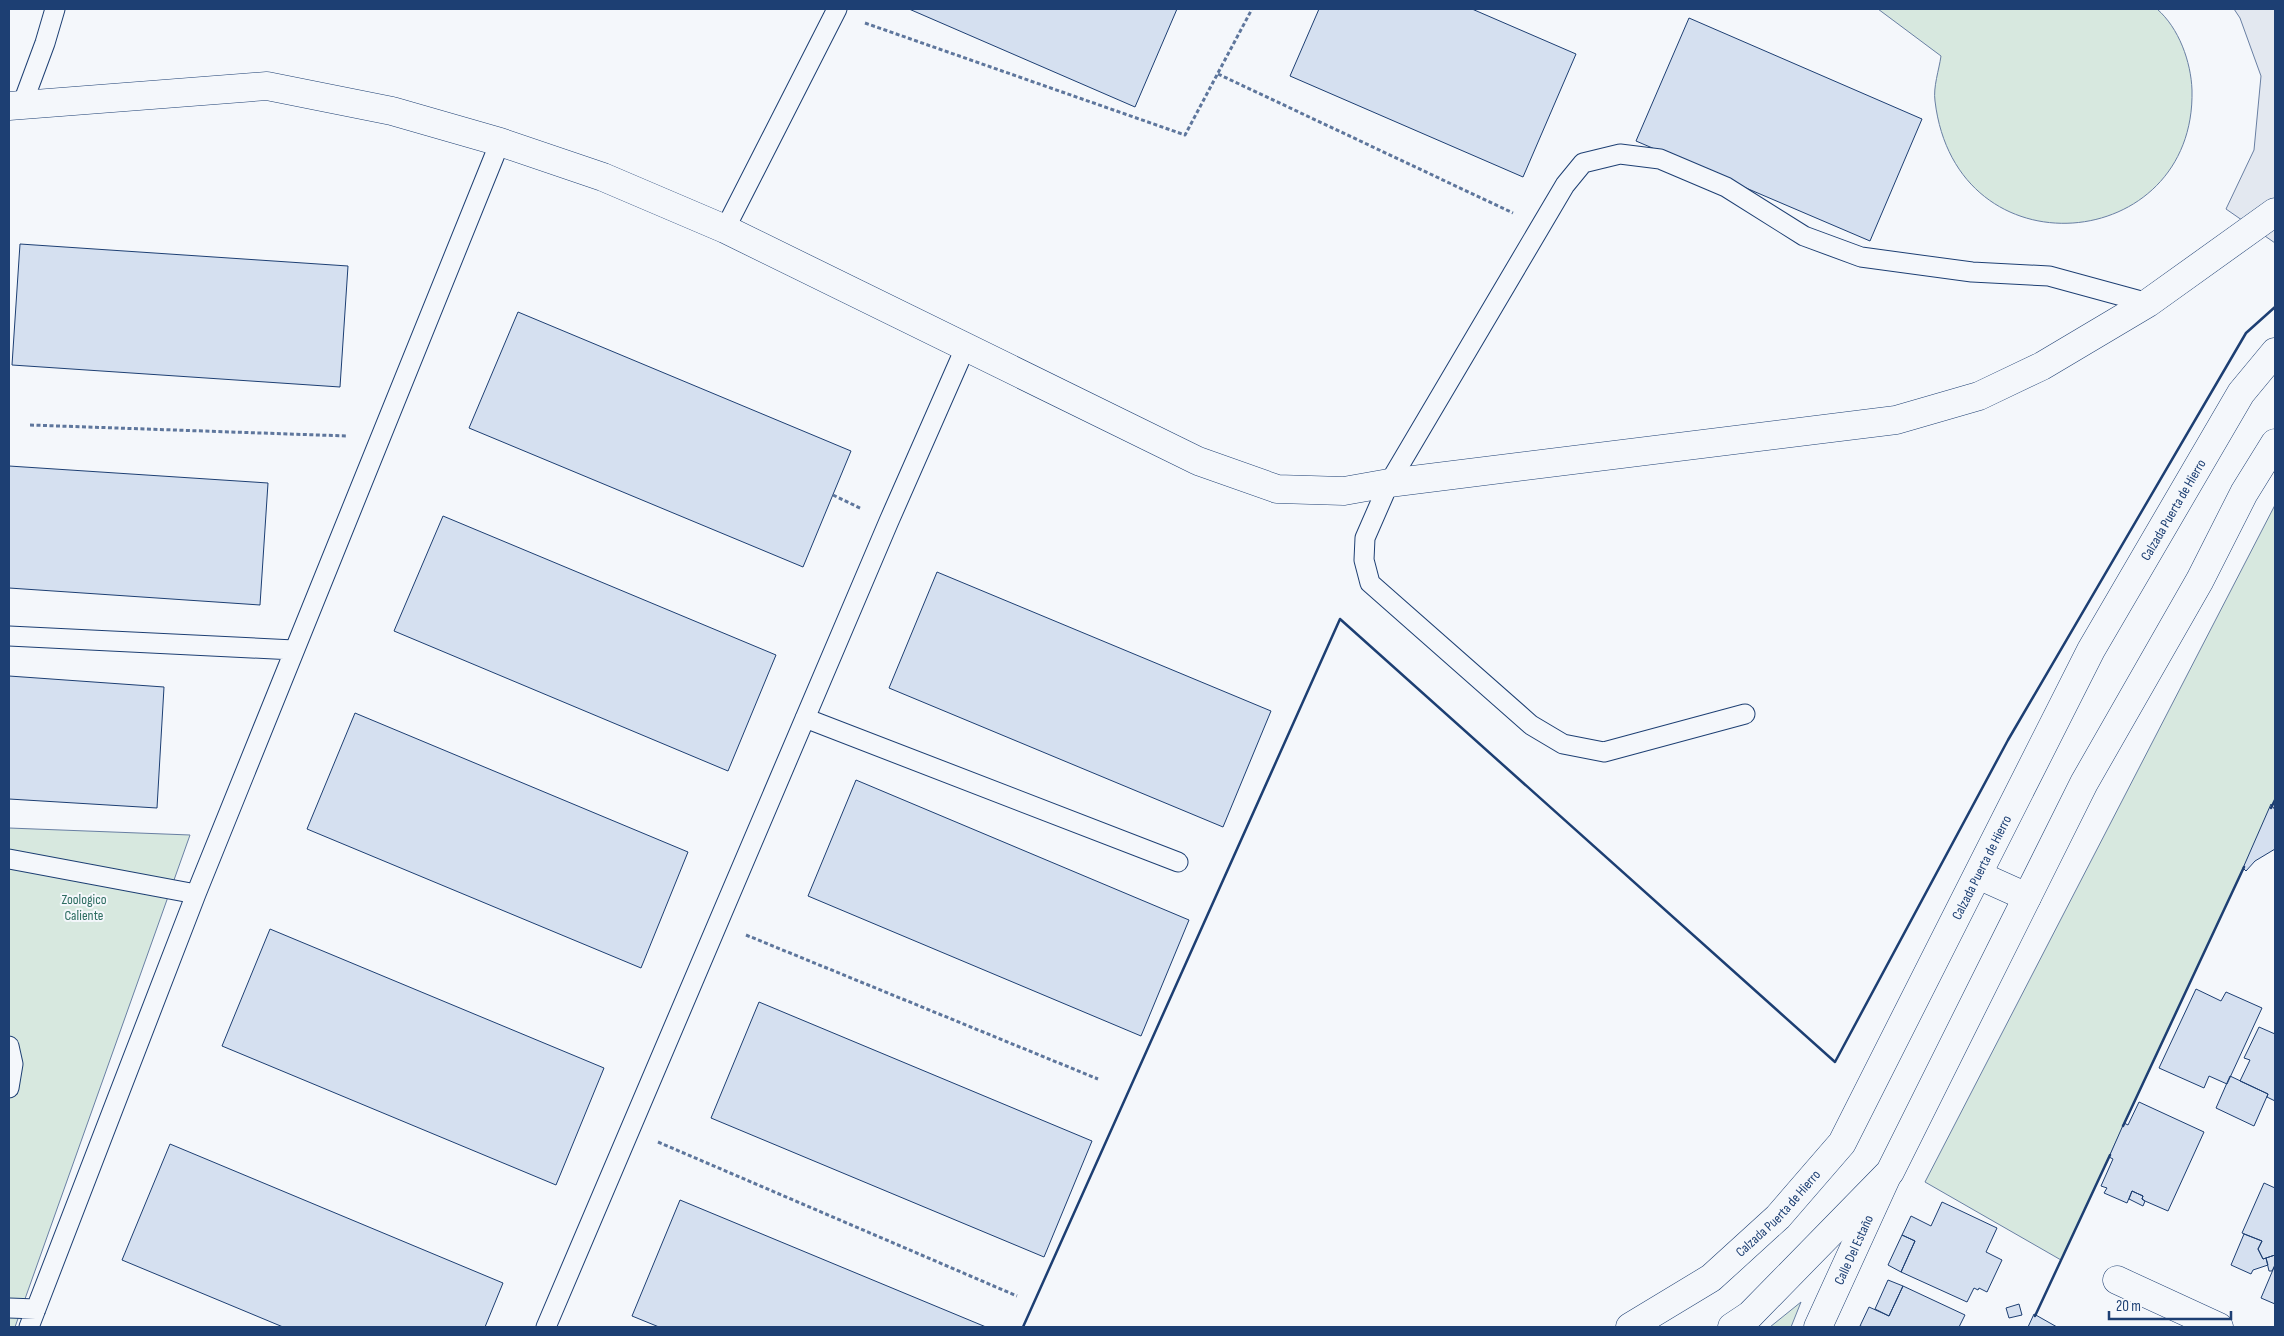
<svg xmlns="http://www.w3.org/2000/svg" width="2284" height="1336" font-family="'Sofia Sans Condensed',sans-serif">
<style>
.green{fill:#d7e8df;stroke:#687fa3}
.parking{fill:#e3e8f0;stroke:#687fa3}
.building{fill:#d5e0f0;stroke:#1d3f73}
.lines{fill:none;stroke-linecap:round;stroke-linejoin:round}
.lane-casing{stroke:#1d3f73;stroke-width:21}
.street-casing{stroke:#1d3f73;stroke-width:29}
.secondary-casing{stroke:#1d3f73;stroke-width:29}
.path{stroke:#5e769c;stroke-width:3;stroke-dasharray:4 2.5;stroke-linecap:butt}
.lane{stroke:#f4f7fb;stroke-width:19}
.street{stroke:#f4f7fb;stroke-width:28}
.secondary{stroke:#f4f7fb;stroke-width:28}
.wall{stroke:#1d3f73;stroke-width:2.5}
.labels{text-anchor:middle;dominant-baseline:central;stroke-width:4;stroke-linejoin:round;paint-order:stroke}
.street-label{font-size:14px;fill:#1d3f73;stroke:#f4f7fb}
.park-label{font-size:14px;fill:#2c6c60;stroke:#f4f7fb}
</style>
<rect width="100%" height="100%" fill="#f4f7fb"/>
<path class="green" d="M 1878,9 L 2157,9 C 2179,28 2191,62 2192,90 C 2196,254 1956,277 1935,101 C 1933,87 1939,70 1941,56 Z
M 2275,505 L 2275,800 L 2061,1260 L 1925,1182 Z
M 9,828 L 190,835 L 15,1327 L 9,1327 Z
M 1801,1302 L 1791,1327 L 1770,1327 Z"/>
<path class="parking" d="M 2234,9 L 2275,9 L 2275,243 L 2226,209 L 2254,150 L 2261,76 L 2240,18 Z"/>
<path class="building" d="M 909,9 L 1177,9 L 1135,107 Z
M 1319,9 L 1472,9 L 1576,54 L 1523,177 L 1290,76 Z
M 1689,18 L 1922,119 L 1870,241 L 1636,141 Z
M 20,244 L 348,266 L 340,387 L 12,365 Z
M 518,312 L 851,451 L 803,567 L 469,428 Z
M 9,466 L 268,483 L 260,605 L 9,588 Z
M 443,516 L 776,655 L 728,771 L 394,631 Z
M 937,572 L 1271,711 L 1223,827 L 889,688 Z
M 9,676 L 164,687 L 157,808 L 9,799 Z
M 355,713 L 688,852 L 641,968 L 307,829 Z
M 856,780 L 1189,920 L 1141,1036 L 808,896 Z
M 2271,804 L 2275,810 L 2275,849 L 2255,861 L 2246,871 L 2243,868 Z
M 270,929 L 604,1068 L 556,1185 L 222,1046 Z
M 2196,989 L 2221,1001 L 2226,992 L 2262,1008 L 2227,1084 L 2209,1076 L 2204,1088 L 2159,1068 Z
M 759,1002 L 1092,1141 L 1044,1257 L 711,1118 Z
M 2259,1027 L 2275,1034 L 2275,1101 L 2267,1097 L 2268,1094 L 2240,1081 L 2250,1060 L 2244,1058 Z
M 2230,1076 L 2268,1094 L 2254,1126 L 2216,1108 Z
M 2139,1102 L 2204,1132 L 2168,1211 L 2145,1201 L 2142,1199 L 2143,1196 L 2132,1191 L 2127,1203 L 2104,1193 L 2107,1188 L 2101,1186 L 2113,1159 L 2109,1157 L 2124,1123 L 2128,1125 Z
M 170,1144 L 503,1283 L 485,1327 L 283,1327 L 122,1260 Z
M 2264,1183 L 2275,1188 L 2275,1256 L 2275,1255 L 2263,1259 L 2258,1249 L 2262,1241 L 2242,1233 Z
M 2132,1191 L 2143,1196 L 2142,1199 L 2145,1201 L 2143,1206 L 2129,1199 Z
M 680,1200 L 986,1327 L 659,1327 L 632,1316 Z
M 1942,1202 L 1997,1228 L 1986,1252 L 2002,1260 L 1987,1292 L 1979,1288 L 1978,1290 L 1974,1288 L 1967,1302 L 1901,1272 L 1915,1241 L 1902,1235 L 1911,1216 L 1931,1226 Z
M 2244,1234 L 2262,1241 L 2258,1249 L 2263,1259 L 2266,1258 L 2268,1265 L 2253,1270 L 2251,1274 L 2231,1265 Z
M 1902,1235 L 1915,1241 L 1901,1272 L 1888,1265 Z
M 2275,1255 L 2275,1265 L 2272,1271 L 2269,1271 L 2266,1258 Z
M 2275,1265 L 2275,1304 L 2261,1298 Z
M 1888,1280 L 1903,1286 L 1889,1316 L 1875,1309 Z
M 1903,1286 L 1965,1315 L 1959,1327 L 1864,1327 L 1860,1326 L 1869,1307 L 1889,1316 Z
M 2019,1304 L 2022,1315 L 2009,1318 L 2006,1308 Z
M 2034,1314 L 2057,1327 L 2028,1327 Z"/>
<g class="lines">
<g class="lane-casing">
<path id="lane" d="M 22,105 L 45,43 L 55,9
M 725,229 L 837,9
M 9,636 L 294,650
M 1745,714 L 1604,752 L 1563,744 L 1531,725 L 1370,583 L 1364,560 L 1365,538 L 1389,483 L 1565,185 L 1583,163 L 1620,154 L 1660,159 L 1726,187 L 1804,236 L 1861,257 L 1972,272 L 2049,276 L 2148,303
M 805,718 L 1178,862
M 9,859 L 196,894
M 9,1046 L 13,1064 L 9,1088
M 9,1308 L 36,1309
M 29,1327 L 196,894 L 500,142
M 546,1327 L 889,521 L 966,346"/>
</g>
<g class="street-casing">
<g id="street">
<path d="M 9,106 L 267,86 L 392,111 L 500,142 L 603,177 L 725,229 L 1198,461 L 1277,489 L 1344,491 L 1389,483 L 1896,420 L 1979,396 L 2042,366 L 2148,303 L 2275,212"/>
<path d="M 2117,1280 L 2219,1327"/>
<path id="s1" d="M 1818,1327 L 1887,1176"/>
</g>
</g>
<g class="secondary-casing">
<g id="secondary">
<path d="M 1978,875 L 2027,897"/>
<path id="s2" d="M 1630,1327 L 1711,1278 L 1778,1217 L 1842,1143 L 2091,650 L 2241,393 L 2275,352"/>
<path d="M 1732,1327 L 1750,1315 L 1890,1172 L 2084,783 L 2200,580 L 2244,493 L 2275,443"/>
</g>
</g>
<path class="path" d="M 865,23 L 1185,135 L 1252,9
M 1218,74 L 1513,213
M 30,425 L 347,436
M 833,495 L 862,509
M 746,935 L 1098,1079
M 658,1142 L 1017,1296"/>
<use href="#lane" class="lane"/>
<use href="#street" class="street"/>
<use href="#secondary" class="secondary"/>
<path class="wall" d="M 2271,808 L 2275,800
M 2123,1126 L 2244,867
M 2035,1316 L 2110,1155
M 1023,1327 L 1340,619 L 1835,1062 L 2008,740 L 2246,333 L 2275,307"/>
</g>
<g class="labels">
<g class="street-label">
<text stroke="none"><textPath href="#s2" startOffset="998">Calzada Puerta de Hierro</textPath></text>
<text stroke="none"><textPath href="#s2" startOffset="592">Calzada Puerta de Hierro</textPath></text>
<text stroke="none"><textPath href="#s2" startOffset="188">Calzada Puerta de Hierro</textPath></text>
<text stroke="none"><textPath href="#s1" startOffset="85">Calle Del Estaño</textPath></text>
</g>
<g class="park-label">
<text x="84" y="899">Zoologico<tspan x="84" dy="16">Caliente</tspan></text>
</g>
</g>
<rect width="2284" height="1336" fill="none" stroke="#1d3f73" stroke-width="20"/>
<path d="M2109 1311v8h122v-8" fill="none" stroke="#1d3f73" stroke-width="2.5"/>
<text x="2116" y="1311" font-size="15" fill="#1d3f73" stroke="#f4f7fb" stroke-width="4" paint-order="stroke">20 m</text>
</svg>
